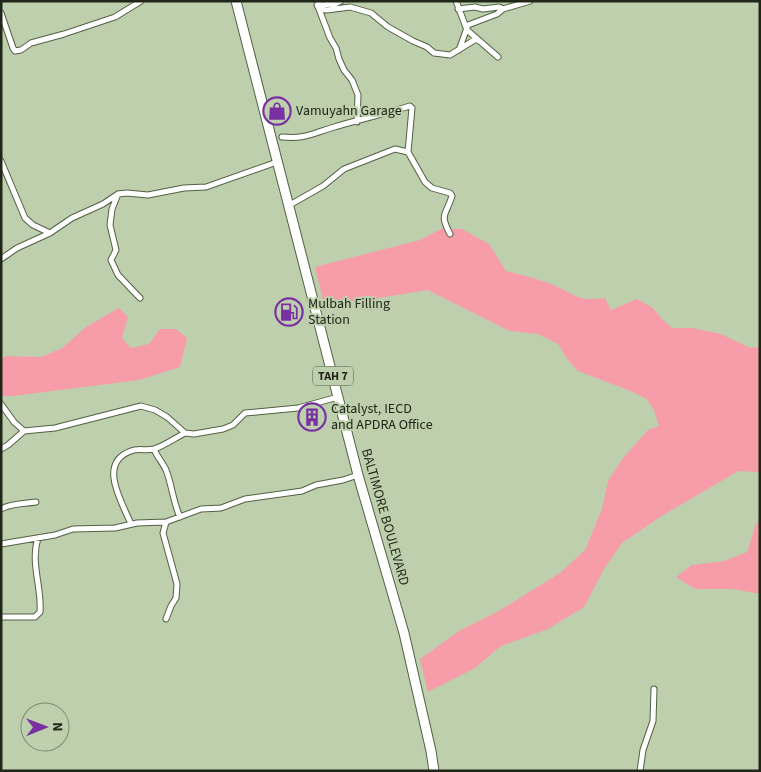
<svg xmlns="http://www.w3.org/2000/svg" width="761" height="772" font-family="'Source Sans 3',sans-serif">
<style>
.green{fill:#f79daa}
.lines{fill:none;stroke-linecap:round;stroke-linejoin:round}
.street-casing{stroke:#526143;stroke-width:7}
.highway-casing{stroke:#526143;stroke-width:11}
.street{stroke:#fff;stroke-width:5}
.highway{stroke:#fff;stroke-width:9}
.labels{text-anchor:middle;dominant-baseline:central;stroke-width:4;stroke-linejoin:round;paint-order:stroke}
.shield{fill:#bdcfac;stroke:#4f5945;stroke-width:1}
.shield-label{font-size:12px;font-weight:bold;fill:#202719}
.poi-label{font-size:14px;fill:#202719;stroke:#bdcfac;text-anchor:start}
.street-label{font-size:14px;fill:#202719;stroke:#bdcfac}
</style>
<rect width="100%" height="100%" fill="#bdcfac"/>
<path class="green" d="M 441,229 L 462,229 L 489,244 L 506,271 C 521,275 536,278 551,284 C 575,294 576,302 605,298 L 611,310 L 637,299 L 653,308 L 662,319 L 672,328 L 692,328 L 721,334 L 750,348 L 760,347 L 760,472 L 738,471 L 660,517 L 622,543 L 604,569 L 584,607 L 548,629 L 501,646 L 475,668 L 428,692 L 420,659 L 459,631 L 497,612 L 560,573 L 585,550 L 602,509 L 608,481 L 623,458 L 648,430 L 659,426 L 654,410 L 647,399 L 628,390 L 578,371 L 568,360 L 558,344 L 538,334 L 510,331 L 428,290 L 373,299 L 324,304 L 315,267 L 420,240 Z
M 119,308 L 128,317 L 122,338 L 131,348 L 149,344 L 160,329 L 176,329 L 187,338 L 180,367 L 139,380 L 13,396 L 1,396 L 1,358 L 7,356 L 41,357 L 62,348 L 86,327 Z
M 760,517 L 760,594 L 733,589 L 695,589 L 676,577 L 692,565 L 724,561 L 747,552 L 755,527 Z"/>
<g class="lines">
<g class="street-casing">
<path id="street" d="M 318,1 L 319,5 L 317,5 L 319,9 L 327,10 L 350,7 L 371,13 L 388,27 L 413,41 L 427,47 L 434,53 L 450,55 L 476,39 L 481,42
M 456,1 L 467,30 L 498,57
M 319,5 L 335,4 L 341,1
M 319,9 L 330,38 L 336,48 L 339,59 L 344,70 L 352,80 L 358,95 L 357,122
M 458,9 L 475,7 L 483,9 L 499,7 L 503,9
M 1,13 L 13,48 L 15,51 L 21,50 L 31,43 L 64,34 L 115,17 L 141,1
M 459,50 L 468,25 L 497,14 L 503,9 L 530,1
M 282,137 C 305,139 311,134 331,128 C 357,120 384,114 410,106 L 412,108 L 408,152 L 425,182 L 432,188 L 450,193 L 452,196 C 446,216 439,213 450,234
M 1,161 L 25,218 L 33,225 L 50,233
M 118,194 L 112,209 L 110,225 L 116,250 L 111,260 L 118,275 L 140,298
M 288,206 L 323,186 L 344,169 L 395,149 L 408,152
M 1,259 L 17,248 L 50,233 L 72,218 L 103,204 L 118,194 L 127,193 L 148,195 L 184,188 L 206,187 L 277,162
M 1,404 L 14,422 L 24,431
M 1,449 L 8,445 L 24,431 L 55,428 L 141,406 L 155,410 L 167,417 L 185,433 L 194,434 L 223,429 L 233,425 L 245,413 L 298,408 L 338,397
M 154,449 C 157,457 163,463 166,470 C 172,485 173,502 180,517
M 1,509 C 12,503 24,504 36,502
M 166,522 L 163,533 L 177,584 L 176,598 L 171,606 L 166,619
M 131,524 C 122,502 97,463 131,451 C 138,448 146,451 154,449 C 164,446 175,438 185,433
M 1,544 L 55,535 L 73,529 L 115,528 L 137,523 L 166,522 L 201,509 L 221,508 L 245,499 L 302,491 L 316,485 L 343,480 L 358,475
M 1,617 L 35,617 L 40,612 C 42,587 30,563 38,538
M 640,771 L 643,750 L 653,721 L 654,689"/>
</g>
<g class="highway-casing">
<path id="highway" d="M 236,1 L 358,475 L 404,633 L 431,751 L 434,771"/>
</g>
<use href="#street" class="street"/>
<use href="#highway" class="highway"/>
</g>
<defs>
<g id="shop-ring" transform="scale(1.4375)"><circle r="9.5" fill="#bdcfac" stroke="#7930a3" stroke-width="1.5"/><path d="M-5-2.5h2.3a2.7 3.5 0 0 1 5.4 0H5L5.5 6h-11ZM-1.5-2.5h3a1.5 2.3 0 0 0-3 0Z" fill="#7930a3"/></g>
<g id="fuel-ring" transform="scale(1.4375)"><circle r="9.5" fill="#bdcfac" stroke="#7930a3" stroke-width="1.5"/><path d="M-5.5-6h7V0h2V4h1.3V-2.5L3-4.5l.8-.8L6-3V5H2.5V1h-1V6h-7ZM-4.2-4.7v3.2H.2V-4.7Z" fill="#7930a3"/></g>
<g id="building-ring" transform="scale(1.4375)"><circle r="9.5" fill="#bdcfac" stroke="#7930a3" stroke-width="1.5"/><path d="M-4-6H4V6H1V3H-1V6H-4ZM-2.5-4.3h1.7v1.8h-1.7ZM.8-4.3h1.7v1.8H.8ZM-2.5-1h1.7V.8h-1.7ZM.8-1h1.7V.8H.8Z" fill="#7930a3"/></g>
</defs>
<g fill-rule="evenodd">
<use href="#shop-ring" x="277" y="111"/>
<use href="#fuel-ring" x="289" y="312"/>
<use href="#building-ring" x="312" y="417"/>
</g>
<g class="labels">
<rect class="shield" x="313" y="366.5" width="40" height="19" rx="4"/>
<g class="shield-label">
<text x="333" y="376">TAH 7</text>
</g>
<g class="poi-label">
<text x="296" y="111">Vamuyahn Garage</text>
<text x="308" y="304">Mulbah Filling<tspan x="308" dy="16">Station</tspan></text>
<text x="331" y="409">Catalyst, IECD<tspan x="331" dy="16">and APDRA Office</tspan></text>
</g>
<g class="street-label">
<text transform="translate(385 517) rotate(74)">BALTIMORE BOULEVARD</text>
</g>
</g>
<rect width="761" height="772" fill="none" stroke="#202719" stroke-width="5"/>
<g transform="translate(45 727) rotate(89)"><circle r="24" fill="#bdcfac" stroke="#7e8c71"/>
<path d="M0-4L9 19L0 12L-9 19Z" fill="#7930a3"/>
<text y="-8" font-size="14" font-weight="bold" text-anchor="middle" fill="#202719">N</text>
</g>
</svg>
